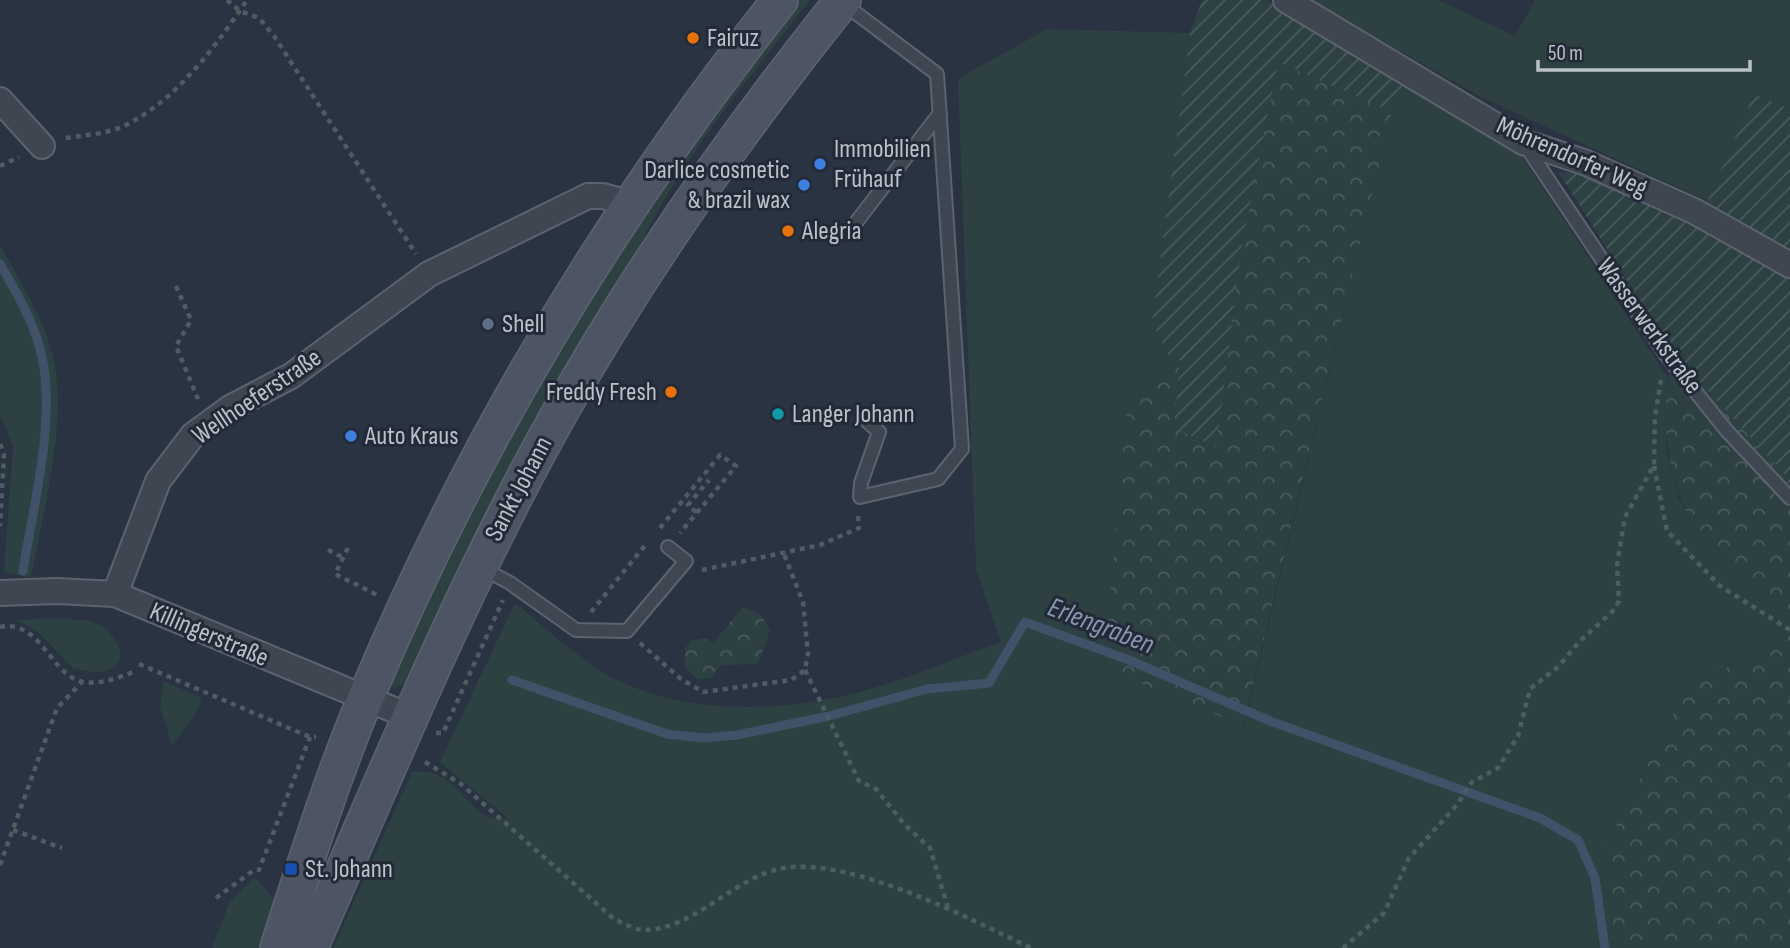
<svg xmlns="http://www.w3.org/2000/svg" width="1790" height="948" font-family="'Sofia Sans Condensed',sans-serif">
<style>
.grass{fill:#2d4143}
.forest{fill:url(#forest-crowns)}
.garden{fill:url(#garden-furrows)}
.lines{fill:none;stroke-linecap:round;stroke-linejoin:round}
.stream{stroke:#415168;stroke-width:9}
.service-casing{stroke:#5c636f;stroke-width:16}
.minor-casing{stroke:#5c636f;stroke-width:28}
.secondary-casing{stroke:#5c636f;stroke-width:38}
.path{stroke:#4c5e61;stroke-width:4.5;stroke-dasharray:5 5;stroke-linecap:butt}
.service{stroke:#3e4651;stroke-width:12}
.minor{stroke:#3e4651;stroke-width:24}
.secondary{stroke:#4d5564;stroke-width:35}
.food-dot{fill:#e8710a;stroke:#232a37;stroke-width:2.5}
.shop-dot{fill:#3f7fe0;stroke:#232a37;stroke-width:2.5}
.service-dot{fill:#5c6f8a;stroke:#232a37;stroke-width:2.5}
.culture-dot{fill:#0f9aa8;stroke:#232a37;stroke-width:2.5}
.transit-dot{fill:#1a4fb4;stroke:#232a37;stroke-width:2.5}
.labels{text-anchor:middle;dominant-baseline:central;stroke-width:6;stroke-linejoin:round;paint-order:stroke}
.poi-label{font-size:26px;fill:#bbc1cb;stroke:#232a37;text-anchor:start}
.street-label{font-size:26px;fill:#bbc1cb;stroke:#232a37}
.water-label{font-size:28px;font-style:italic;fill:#8697af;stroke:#232a37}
</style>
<defs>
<pattern id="forest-crowns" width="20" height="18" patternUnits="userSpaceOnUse" patternTransform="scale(1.75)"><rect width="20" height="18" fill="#2d4143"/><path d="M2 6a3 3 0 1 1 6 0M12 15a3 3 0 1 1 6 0" fill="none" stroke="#4a5b5d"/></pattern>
<pattern id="garden-furrows" width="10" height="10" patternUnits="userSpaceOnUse" patternTransform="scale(1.75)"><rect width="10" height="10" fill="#2d4143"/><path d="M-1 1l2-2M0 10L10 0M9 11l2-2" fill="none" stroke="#4a5b5d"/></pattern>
</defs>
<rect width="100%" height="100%" fill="#2a3341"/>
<path class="grass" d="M 800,0 L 810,0 C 744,86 670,170 629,271 L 407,682 L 395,689 L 389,683 C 441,570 494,459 555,352 C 626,228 713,113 800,0 Z
M 1310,0 L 1438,0 L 1515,36 L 1535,0 L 1790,0 L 1790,109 L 1754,94 L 1708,201 L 1481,97 Z
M 1047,29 L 1190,33 L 1152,322 L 1170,358 L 1127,407 L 1104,668 L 1244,726 L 1392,112 L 1408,82 L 1515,146 L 1668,378 L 1666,449 L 1679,499 L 1705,542 L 1790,614 L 1790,625 L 1776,644 L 1687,687 L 1605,848 L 1613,948 L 333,948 L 412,772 C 453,765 466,811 492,818 C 497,819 504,818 509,819 L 440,762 L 515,603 C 542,625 569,650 598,669 C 669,715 776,714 856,693 C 905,680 953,659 1001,642 L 976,569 L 958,79 Z
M 0,245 C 21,283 48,324 55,366 C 66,431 42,514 31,578 L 4,572 L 13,447 L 0,414 Z
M 56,618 C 68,619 84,619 95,623 C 114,630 135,663 106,671 C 96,674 83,670 73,668 L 38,632 L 17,620 Z
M 164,681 L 202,698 L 194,717 L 172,745 L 160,707 Z
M 255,877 L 277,903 L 260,948 L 212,948 L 229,903 Z"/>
<path class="forest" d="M 1278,61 L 1392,112 L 1243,726 L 1104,668 L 1127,407 L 1170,358 L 1180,359 L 1174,428 L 1241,250 Z
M 1673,353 L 1790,480 L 1790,614 C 1768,595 1719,561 1704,540 C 1663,485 1660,418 1673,353 Z
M 743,607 L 761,615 L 770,631 L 758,664 L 721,665 L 711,678 L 697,679 L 685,668 L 685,649 L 691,640 L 708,639 L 713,643 Z
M 1790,625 L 1790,948 L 1613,948 L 1605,848 L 1687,687 L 1776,644 Z"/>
<path class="garden" d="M 1202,0 L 1268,0 L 1408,82 L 1392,112 L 1278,62 L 1241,250 L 1216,447 L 1174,428 L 1180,360 L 1170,358 L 1152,322 L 1190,33 Z
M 1754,94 L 1790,109 L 1790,480 L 1673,353 L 1559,173 L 1577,171 L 1699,221 Z"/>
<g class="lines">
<path class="stream" d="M 0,264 C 17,293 35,324 42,357 C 56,422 33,506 23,571
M 512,680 L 667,734 L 704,738 L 737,735 L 829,716 L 927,689 L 989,683 L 1025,622 L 1129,660 L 1270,721 L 1540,818 L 1578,840 L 1595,878 L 1605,948"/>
<g class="service-casing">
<path id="service" d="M 844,4 L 937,74 L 962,449 L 938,479 L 860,497 L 861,483 L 879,432 L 867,421
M 1525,145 L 1666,355 L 1727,431 L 1790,498
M 851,229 L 940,113
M 480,567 L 510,583 L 576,630 L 627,631 L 686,561 L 668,547"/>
</g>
<g class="minor-casing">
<path id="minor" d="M 1286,0 L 1523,142 L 1584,162 L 1694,211 L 1790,265
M 0,100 L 42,146
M 0,593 L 57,591 L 115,594 L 411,717
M 115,594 L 158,481 L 193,435 L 230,408 L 291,376 L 429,274 L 588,196 L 603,196 L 631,204"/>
</g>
<g class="secondary-casing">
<path id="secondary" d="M 278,948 C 305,864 332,778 366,697 C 471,446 611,213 780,0
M 310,948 C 388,769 462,587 558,416 C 640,269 738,131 843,0"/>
</g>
<path class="path" d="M 227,0 L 240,11 L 259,18 L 274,36 L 416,254
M 66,138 C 84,135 107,134 124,126 C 177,100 215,47 247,0
M 0,166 L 19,157
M 176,286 L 191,320 L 176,346 L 198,399
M 0,444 L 4,455 L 0,526
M 1654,466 L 1667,531 L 1720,586 L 1790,630
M 696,512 L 688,505 L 709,480
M 660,528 L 720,455 L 736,466 L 680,533
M 348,548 L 335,574 L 379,596
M 328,550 L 344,558
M 702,570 L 820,545 L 859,528 L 858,515
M 591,612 L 647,543
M 0,627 C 41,619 50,675 83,682 C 101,685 120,677 136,671
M 640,643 L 681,679 L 703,692 L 791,680 L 805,670 L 808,654 L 803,602 L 784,554
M 139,664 L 310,737 L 316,737
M 805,670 L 859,781 L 876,789 L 905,825 L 930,848 L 948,908
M 436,733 L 443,733 L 503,600
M 425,762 L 461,784 L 614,919 C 622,923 635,930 644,930 C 696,929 733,877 784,868 C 852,857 970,919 1031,948
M 13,830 L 62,848
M 0,865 L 57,708 L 82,682
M 216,898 L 254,870 L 259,870 L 310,737
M 1343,948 L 1384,913 L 1409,858 L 1457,805 L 1472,782 L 1498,768 L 1518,736 L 1530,689 L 1559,666 L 1579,642 L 1612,612 L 1619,601 L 1617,565 L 1625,517 L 1654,465 L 1655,416 L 1661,380"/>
<use href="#service" class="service"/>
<use href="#minor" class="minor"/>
<use href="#secondary" class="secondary"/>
</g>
<g class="food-dot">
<circle cx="693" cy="38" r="7"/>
<circle cx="788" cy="231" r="7"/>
<circle cx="671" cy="392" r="7"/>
</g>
<g class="shop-dot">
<circle cx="820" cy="164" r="7"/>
<circle cx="804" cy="185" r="7"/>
<circle cx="351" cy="436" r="7"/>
</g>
<circle class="service-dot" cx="488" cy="324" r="7"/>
<circle class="culture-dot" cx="778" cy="414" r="7"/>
<rect class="transit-dot" x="284" y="862" width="14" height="14" rx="3.5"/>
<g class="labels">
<g class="poi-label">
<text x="707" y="38">Fairuz</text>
<text x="834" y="149">Immobilien<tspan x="834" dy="30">Frühauf</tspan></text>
<text x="790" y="170" text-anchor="end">Darlice cosmetic<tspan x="790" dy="30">&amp; brazil wax</tspan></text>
<text x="802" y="231">Alegria</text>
<text x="502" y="324">Shell</text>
<text x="657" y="392" text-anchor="end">Freddy Fresh</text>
<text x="792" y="414">Langer Johann</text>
<text x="365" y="436">Auto Kraus</text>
<text x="305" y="869">St. Johann</text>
</g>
<g class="street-label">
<text transform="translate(1572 157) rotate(24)">Möhrendorfer Weg</text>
<text transform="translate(1649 326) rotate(54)">Wasserwerkstraße</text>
<text transform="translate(257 397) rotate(-34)">Wellhoeferstraße</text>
<text transform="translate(519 489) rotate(-62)">Sankt Johann</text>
<text transform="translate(209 635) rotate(23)">Killingerstraße</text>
</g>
<g class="water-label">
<text transform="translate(1101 626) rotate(21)">Erlengraben</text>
</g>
</g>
<path d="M1538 60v10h212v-10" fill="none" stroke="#bbc1cb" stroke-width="3.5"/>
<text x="1548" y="60" font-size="21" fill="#bbc1cb" stroke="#232a37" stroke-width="5" paint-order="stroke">50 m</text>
</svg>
